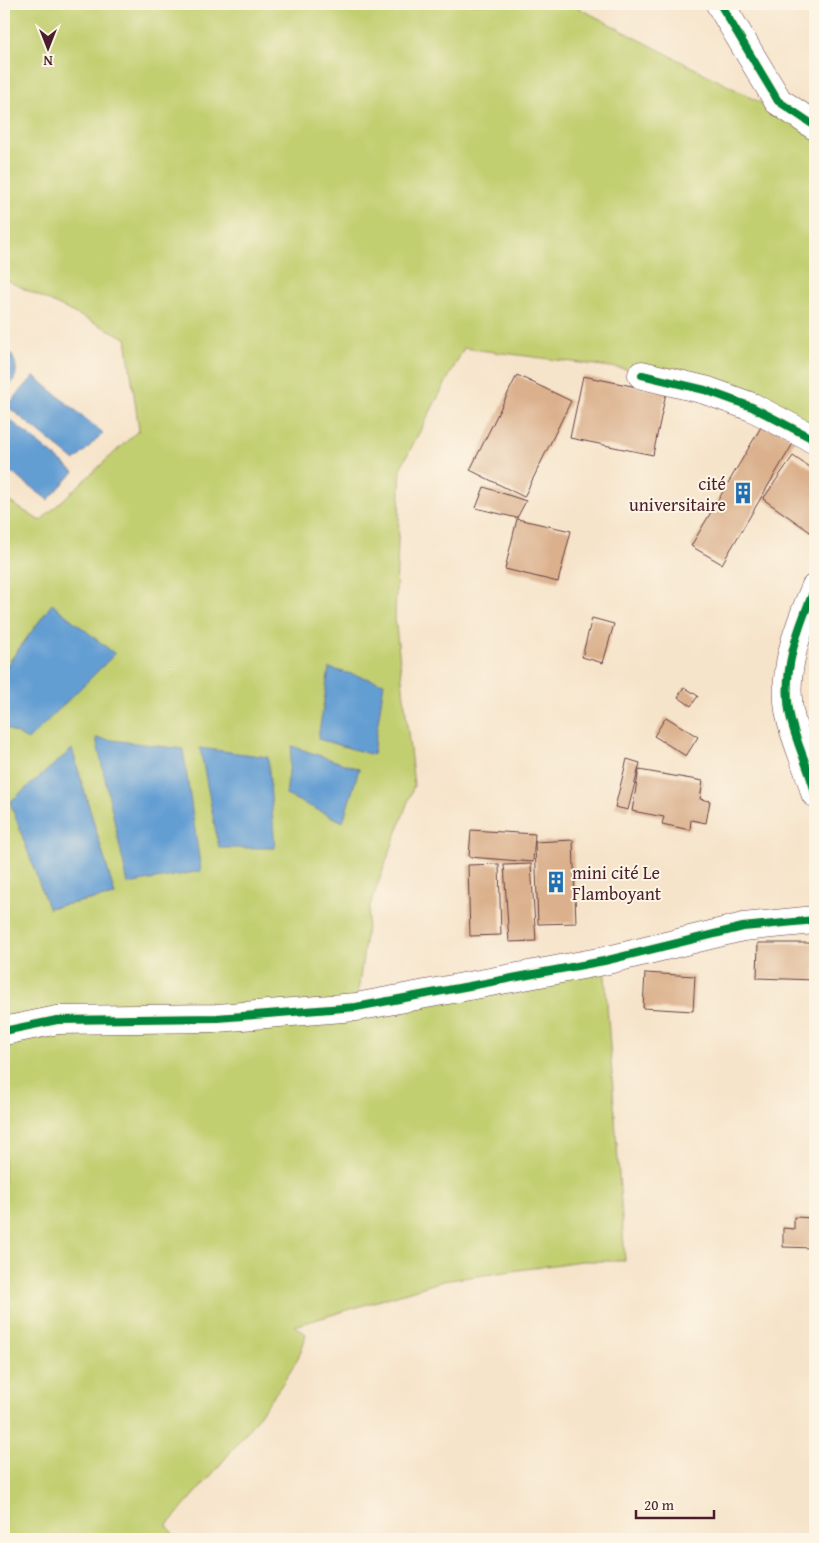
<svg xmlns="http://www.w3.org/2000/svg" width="819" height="1543" font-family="'Gentium Book Plus',serif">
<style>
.green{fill:#c2cf71;stroke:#86774e;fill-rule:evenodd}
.water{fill:#639ed3;stroke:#565e7f}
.building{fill:#dbb18d}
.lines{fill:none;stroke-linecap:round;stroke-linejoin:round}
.minor-casing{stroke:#643d43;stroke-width:29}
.minor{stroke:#fff;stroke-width:28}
.cycleway-casing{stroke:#fcf5e5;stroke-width:11}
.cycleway{stroke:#00873e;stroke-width:8}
.labels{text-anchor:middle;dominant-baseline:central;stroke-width:4;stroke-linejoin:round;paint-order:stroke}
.poi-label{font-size:18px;fill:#4a1f2b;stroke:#fcf5e5;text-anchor:end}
</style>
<rect width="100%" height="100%" fill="#fcf5e5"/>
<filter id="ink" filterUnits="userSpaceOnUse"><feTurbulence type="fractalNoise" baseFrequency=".02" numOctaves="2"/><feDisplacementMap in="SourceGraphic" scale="10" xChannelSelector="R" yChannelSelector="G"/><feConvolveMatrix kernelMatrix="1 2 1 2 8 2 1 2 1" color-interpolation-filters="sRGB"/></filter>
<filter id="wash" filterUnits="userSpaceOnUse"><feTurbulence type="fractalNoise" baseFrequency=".0096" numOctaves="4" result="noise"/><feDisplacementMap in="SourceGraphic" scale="20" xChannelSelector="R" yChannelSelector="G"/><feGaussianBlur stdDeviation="1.12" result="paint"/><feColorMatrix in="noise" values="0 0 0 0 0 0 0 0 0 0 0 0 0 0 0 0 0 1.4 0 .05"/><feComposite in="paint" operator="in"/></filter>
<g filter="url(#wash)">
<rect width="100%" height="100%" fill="#f6e4ca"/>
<path class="green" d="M 4,4 L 571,4 L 815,131 L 815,443 L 681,376 L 464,348 L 401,467 L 395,618 L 414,785 L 370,906 L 356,1007 L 604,961 L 625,1261 L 581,1261 L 443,1281 L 295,1326 L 306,1334 C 300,1363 280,1387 263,1410 C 233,1451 201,1488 167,1525 L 176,1539 L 4,1539 L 4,727 L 29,739 L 52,604 L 4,669 L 4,498 L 40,521 L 139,430 L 126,338 L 4,279 ZM 72,749 L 115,895 L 48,908 Z"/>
<path class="water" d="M 4,346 C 17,357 23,379 4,389 Z
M 34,376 L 103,433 L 75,461 L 7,406 Z
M 4,415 L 74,472 L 48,500 L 4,467 Z
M 52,604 L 115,654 L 28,740 L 4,727 L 4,669 Z
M 329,668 L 384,683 L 373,755 L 318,739 Z
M 96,738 L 183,749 L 201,871 L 128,884 Z
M 292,746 L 359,769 L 343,822 L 286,795 Z
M 200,748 L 268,757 L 275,848 L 219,848 Z
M 72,749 L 115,895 L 48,908 L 10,802 Z"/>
<g id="blocks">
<path class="building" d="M 517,375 L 571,401 L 524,497 L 470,470 Z
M 583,376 L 666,393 L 653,455 L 570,438 Z
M 764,422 L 795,440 L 722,564 L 691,546 Z
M 793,456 L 815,471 L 815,531 L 813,534 L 763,499 Z
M 484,487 L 526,501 L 517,518 L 476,508 Z
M 517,519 L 571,531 L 558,582 L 505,569 Z
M 592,618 L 614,624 L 603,663 L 582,657 Z
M 684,687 L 698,696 L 691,706 L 678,697 Z
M 666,717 L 698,737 L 686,756 L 654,736 Z
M 627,759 L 640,763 L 628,810 L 615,807 Z
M 639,770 L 703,781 L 700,799 L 710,801 L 706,823 L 691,820 L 690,830 L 662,824 L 664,817 L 632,811 Z
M 471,830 L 535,834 L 533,862 L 469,857 Z
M 573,840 L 576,923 L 538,924 L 535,842 Z
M 499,864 L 501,935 L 470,936 L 468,865 Z
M 531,864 L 536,941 L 509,942 L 504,865 Z
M 758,943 L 815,943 L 815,980 L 757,978 Z
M 645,973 L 695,976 L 693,1011 L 643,1008 Z
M 794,1217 L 815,1218 L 814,1248 L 783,1247 L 783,1228 L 794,1229 Z"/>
</g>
</g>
<g filter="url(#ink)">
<use href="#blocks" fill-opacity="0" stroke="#643d43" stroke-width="1"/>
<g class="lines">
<g class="minor-casing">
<path id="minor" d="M 720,4 L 778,101 L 815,126
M 642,375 L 705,390 L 752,407 L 815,440
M 815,588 C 797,630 780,675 791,720 C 797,745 809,768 815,793
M 4,1031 L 57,1020 L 217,1018 L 356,1007 L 604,961 L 743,927 L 815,920"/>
</g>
<use href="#minor" class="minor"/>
<g class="cycleway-casing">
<path id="cycleway" d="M 720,4 L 778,101 L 815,126
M 642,375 L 705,390 L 752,407 L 815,440
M 815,588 C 797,630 780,675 791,720 C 797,745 809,768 815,793
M 4,1031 L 57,1020 L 217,1018 L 356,1007 L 604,961 L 743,927 L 815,920"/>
</g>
<use href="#cycleway" class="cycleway"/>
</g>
</g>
<defs>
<g id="building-bare" transform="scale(1.725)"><path d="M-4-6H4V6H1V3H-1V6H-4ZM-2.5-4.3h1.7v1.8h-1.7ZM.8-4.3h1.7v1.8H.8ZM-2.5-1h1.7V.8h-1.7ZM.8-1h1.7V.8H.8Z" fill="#1f6fb2" stroke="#fcf5e5" stroke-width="2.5" paint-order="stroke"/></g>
</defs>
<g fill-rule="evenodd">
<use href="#building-bare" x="743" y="493"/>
<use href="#building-bare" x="556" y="882"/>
</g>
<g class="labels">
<g class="poi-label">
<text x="726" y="483">cité<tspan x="726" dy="21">universitaire</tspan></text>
<text x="572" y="872" text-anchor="start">mini cité Le<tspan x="572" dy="21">Flamboyant</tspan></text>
</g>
</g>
<rect width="819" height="1543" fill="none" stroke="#fcf5e5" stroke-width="20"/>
<g transform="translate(48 48) rotate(180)" stroke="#fcf5e5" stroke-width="4" paint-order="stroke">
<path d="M0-4L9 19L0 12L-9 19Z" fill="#4a1f2b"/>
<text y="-8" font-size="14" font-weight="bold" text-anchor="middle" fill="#4a1f2b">N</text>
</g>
<path d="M636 1510v8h78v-8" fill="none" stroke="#4a1f2b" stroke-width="2.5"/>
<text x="644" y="1510" font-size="15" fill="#4a1f2b" stroke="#fcf5e5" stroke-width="4" paint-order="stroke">20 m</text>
</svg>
